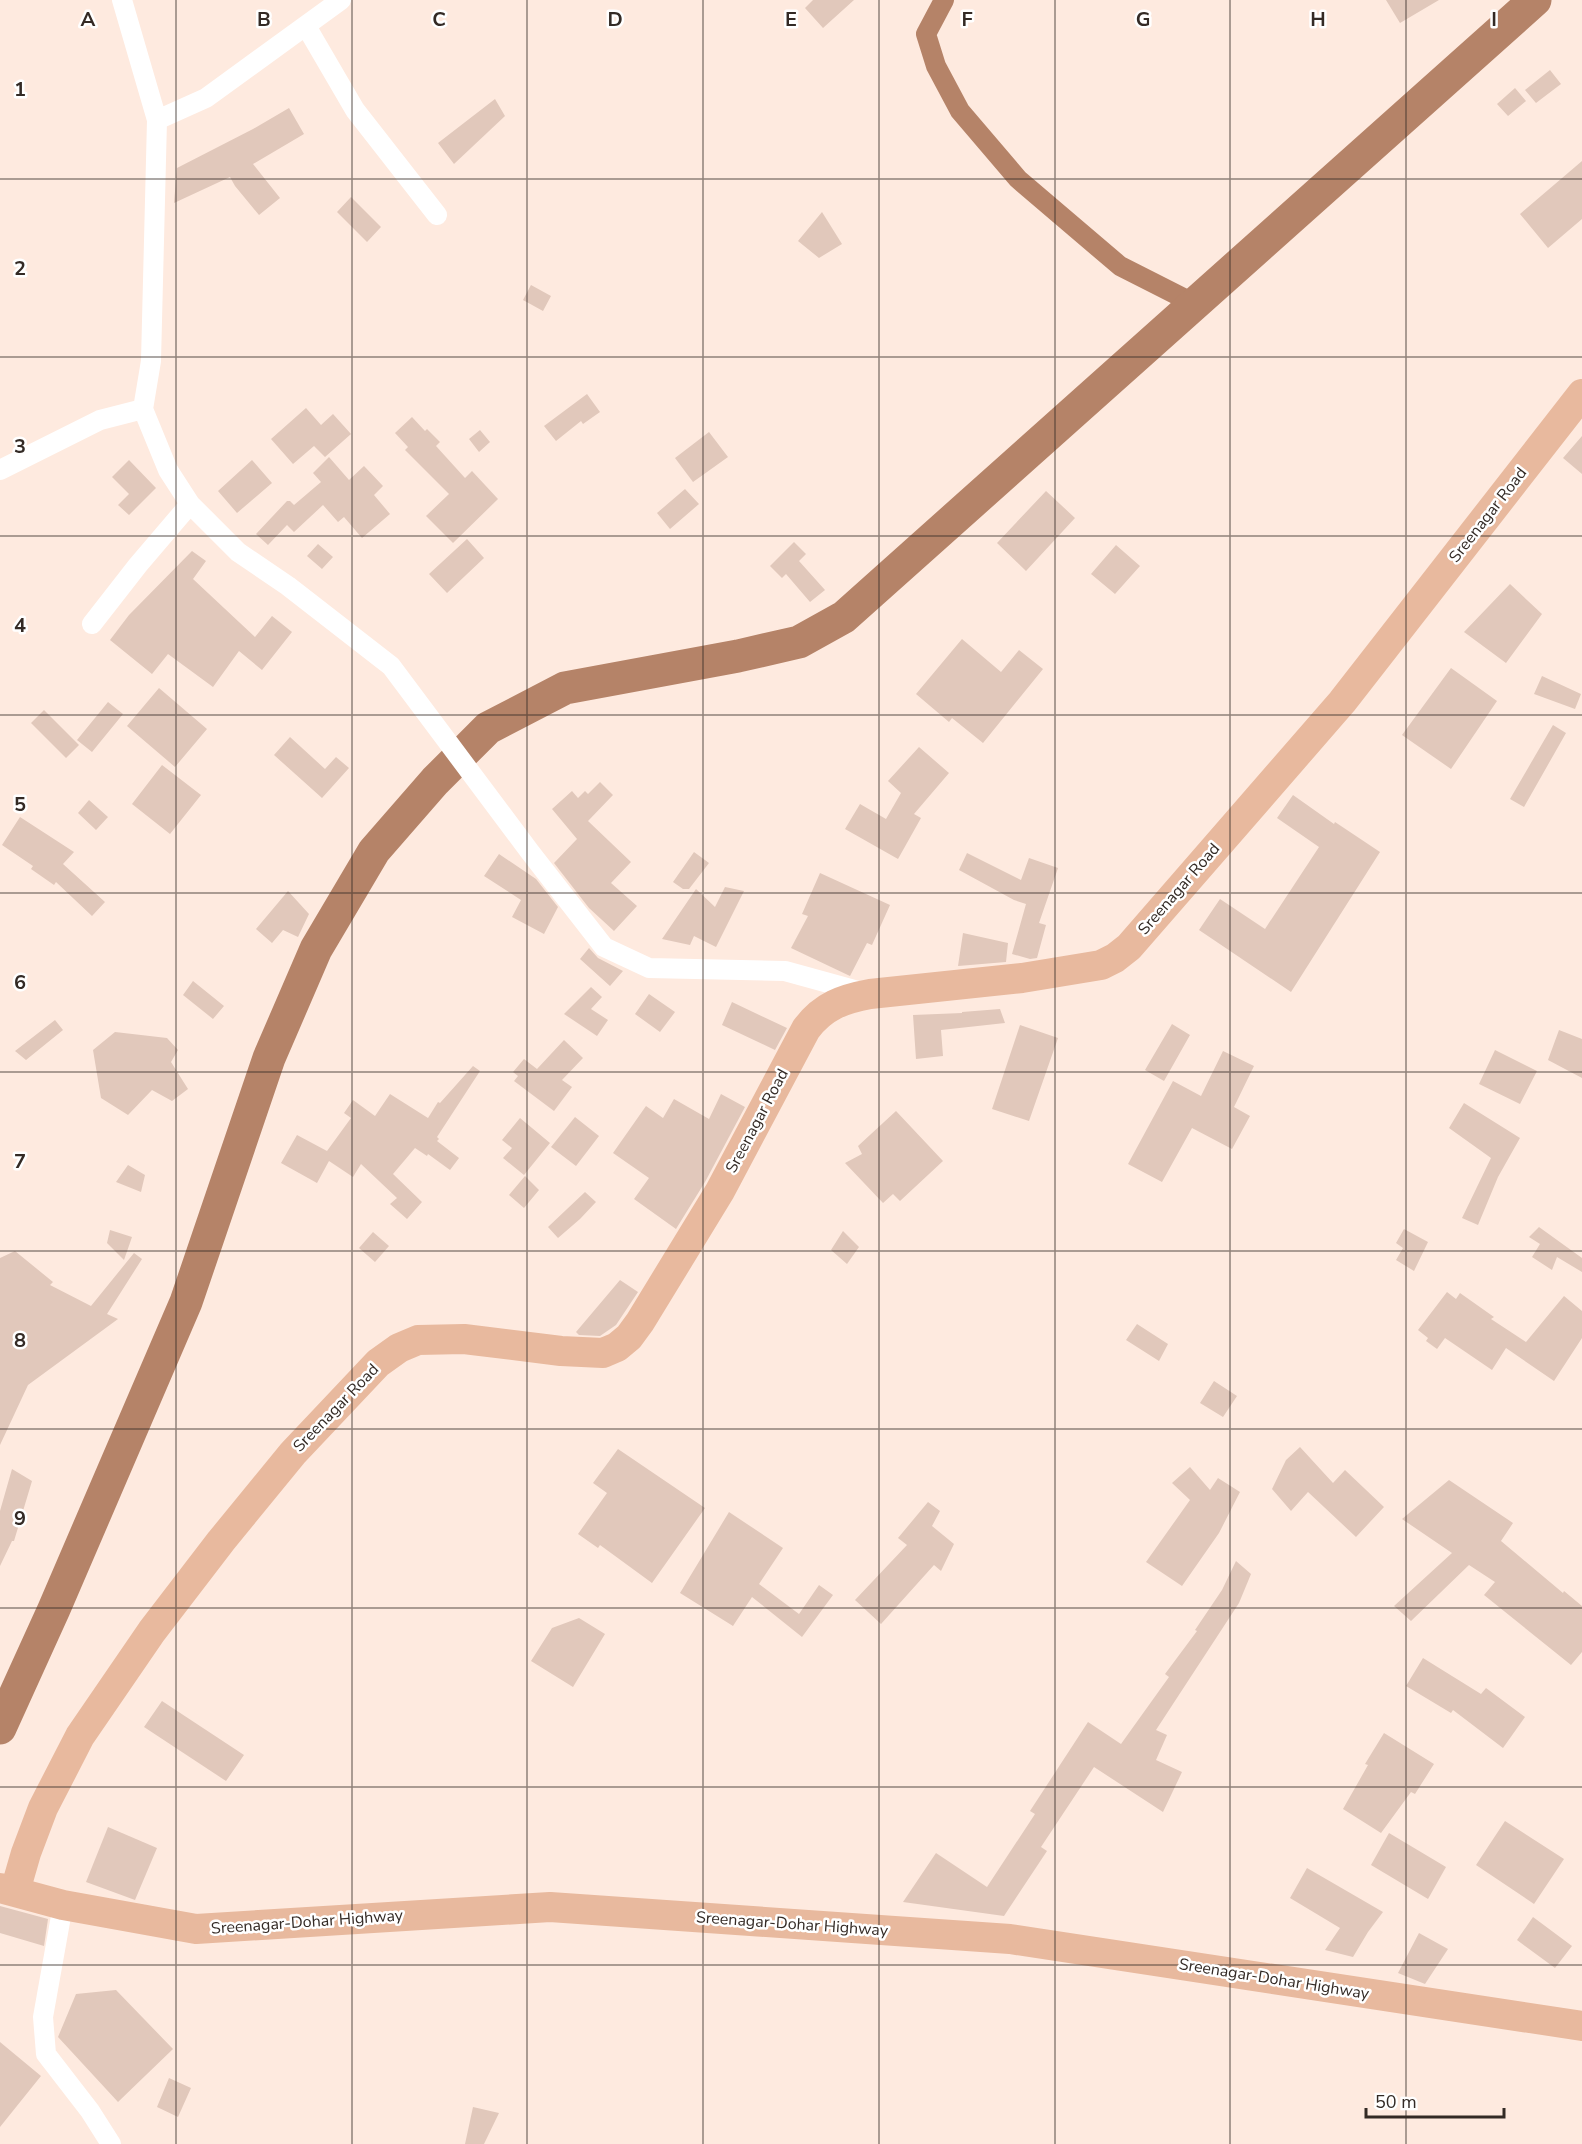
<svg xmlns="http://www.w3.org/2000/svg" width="1582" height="2144" font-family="'Nunito Sans',sans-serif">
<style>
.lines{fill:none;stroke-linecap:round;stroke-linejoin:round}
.canal{stroke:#b58368;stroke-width:20}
.river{stroke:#b58368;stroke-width:33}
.building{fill:#e1c8bb}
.street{stroke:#fff;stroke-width:20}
.primary{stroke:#e8b99e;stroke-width:30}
.grid{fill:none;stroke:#332a25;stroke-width:1.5;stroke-opacity:0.55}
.labels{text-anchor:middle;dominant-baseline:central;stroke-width:5;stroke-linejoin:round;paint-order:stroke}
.street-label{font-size:16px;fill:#332a25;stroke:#fff}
.grid-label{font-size:20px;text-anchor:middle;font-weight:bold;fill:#332a25;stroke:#fff;stroke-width:5;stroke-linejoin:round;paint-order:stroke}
</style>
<rect width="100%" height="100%" fill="#feeadf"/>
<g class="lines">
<path class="canal" d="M 944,0 L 926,34 L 936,66 L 960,111 L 1018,179 L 1120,266 L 1195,304"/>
<path class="river" d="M 0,1728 L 54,1609 L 186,1302 L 269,1058 L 316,949 L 374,851 L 435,781 L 488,728 L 565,688 L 738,656 L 799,642 L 844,617 L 1535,0"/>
</g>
<path class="building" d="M 813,0 L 854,0 L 823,28 L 805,8 Z
M 1386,0 L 1439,0 L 1400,23 Z
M 1550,70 L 1561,84 L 1536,103 L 1525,90 Z
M 1515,88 L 1526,101 L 1508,116 L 1497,104 Z
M 495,99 L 505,116 L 454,164 L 438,143 Z
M 289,108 L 304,134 L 253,164 L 280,198 L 259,215 L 235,186 L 230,177 L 174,203 L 177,168 L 253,129 Z
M 1582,161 L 1582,219 L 1548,248 L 1520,214 Z
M 351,197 L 381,227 L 367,242 L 337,212 Z
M 822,212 L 842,244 L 819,258 L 798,241 Z
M 531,285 L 551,296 L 543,311 L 523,300 Z
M 587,394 L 600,412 L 583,424 L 581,421 L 556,441 L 544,426 Z
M 306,408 L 321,425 L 333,414 L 351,434 L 325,457 L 314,446 L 293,464 L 271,439 Z
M 412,417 L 425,431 L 427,429 L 440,442 L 436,446 L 465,478 L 472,471 L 498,499 L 453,543 L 426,516 L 449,494 L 405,450 L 408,447 L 395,433 Z
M 480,430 L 490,442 L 479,452 L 469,439 Z
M 709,432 L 728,457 L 693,482 L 675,458 Z
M 1582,436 L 1582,474 L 1563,458 Z
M 329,457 L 349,480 L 364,466 L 383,486 L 374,495 L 390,514 L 362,538 L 344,517 L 338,522 L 323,505 L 294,532 L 287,525 L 268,545 L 256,534 L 287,501 L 290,501 L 294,505 L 321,482 L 313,473 Z
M 129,460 L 156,488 L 129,515 L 118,505 L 129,494 L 112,477 Z
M 252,460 L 272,483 L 237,513 L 218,491 Z
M 685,489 L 699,504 L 670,529 L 657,513 Z
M 1046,491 L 1075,518 L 1026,571 L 997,543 Z
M 467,539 L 484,558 L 447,593 L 429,574 Z
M 794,542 L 806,554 L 799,561 L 825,590 L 810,602 L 786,574 L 782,578 L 770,566 Z
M 318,544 L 333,557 L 322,569 L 307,556 Z
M 1116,545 L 1140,566 L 1115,594 L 1091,574 Z
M 192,551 L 206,561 L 193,579 L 255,637 L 272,616 L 292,632 L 262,670 L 239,651 L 213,687 L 168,654 L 152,674 L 110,640 L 129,615 Z
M 1510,584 L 1542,614 L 1506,663 L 1464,632 Z
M 962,639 L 1001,672 L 1019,650 L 1043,669 L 983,743 L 952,718 L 949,722 L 916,694 Z
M 1451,668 L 1497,701 L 1451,769 L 1402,735 Z
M 1542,676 L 1581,694 L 1575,709 L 1534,694 Z
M 159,688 L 207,729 L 175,767 L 127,726 Z
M 108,702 L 123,714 L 92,752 L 77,740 Z
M 44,710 L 79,745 L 66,758 L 31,723 Z
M 1553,725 L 1566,733 L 1524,807 L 1510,799 Z
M 290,737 L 325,769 L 336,757 L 349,768 L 322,798 L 274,755 Z
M 919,747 L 949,773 L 914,814 L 921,818 L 898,859 L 845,829 L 860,804 L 886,819 L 901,793 L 888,781 Z
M 162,765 L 201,795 L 170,834 L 132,804 Z
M 600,782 L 613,795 L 588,821 L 631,862 L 611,883 L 637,906 L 614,931 L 589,908 L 554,863 L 577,839 L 552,809 L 572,791 L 578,798 L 585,791 L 588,794 Z
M 1293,795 L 1334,824 L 1335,822 L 1380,852 L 1291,992 L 1199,930 L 1220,899 L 1265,929 L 1319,847 L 1277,818 Z
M 89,800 L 108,817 L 96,830 L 78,813 Z
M 20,817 L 74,852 L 63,864 L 105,902 L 92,916 L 56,882 L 54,885 L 31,869 L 33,866 L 2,845 Z
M 694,852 L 709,863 L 689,889 L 683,889 L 673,882 Z
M 967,853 L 1021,880 L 1029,858 L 1058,868 L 1039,923 L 1046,925 L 1037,958 L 1030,959 L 1012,954 L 1026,904 L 1014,900 L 959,870 Z
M 499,854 L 536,879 L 558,907 L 544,934 L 512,917 L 521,900 L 484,876 Z
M 820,873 L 890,905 L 872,945 L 867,943 L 850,976 L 791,948 L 808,916 L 802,914 Z
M 725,887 L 744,891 L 716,947 L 694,936 L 690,945 L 662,939 L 696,889 L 715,907 Z
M 288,891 L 309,914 L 298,937 L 283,930 L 272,943 L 256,929 Z
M 963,933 L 1008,943 L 1006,962 L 958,966 Z
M 589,948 L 598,958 L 623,971 L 610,986 L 580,959 Z
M 193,981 L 224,1006 L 213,1019 L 183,995 Z
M 591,987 L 602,997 L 591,1009 L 608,1020 L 597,1036 L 564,1014 Z
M 649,994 L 675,1012 L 660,1032 L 635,1014 Z
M 732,1002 L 787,1028 L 775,1050 L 722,1025 Z
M 1000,1009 L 1005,1023 L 941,1030 L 943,1056 L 916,1059 L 913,1015 L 962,1013 L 962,1012 Z
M 55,1020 L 63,1030 L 26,1060 L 15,1051 Z
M 1172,1024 L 1190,1035 L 1164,1081 L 1145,1070 Z
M 1020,1025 L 1058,1038 L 1029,1121 L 992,1109 Z
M 1559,1030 L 1582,1039 L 1582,1078 L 1548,1060 Z
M 115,1032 L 167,1038 L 178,1050 L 171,1062 L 188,1089 L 172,1101 L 152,1090 L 128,1115 L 101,1098 L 93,1050 Z
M 564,1040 L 583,1058 L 562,1080 L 572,1087 L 554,1111 L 514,1081 L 518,1076 L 513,1072 L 524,1059 L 537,1069 Z
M 1495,1050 L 1537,1071 L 1520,1104 L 1479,1084 Z
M 1223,1051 L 1254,1066 L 1234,1107 L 1250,1116 L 1232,1149 L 1192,1128 L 1162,1182 L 1128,1164 L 1173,1081 L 1201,1096 Z
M 473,1066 L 480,1071 L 437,1137 L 439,1139 L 437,1141 L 459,1158 L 450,1170 L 428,1154 L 427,1156 L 415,1148 L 393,1174 L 422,1202 L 407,1219 L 390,1204 L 397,1198 L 361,1164 L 353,1177 L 329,1161 L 317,1183 L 281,1163 L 297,1135 L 327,1151 L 351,1118 L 344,1113 L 353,1100 L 375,1116 L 390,1094 L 428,1118 L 438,1102 L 440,1103 Z
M 721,1094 L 745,1107 L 705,1182 L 676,1229 L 634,1199 L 649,1178 L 613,1153 L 646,1106 L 663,1118 L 674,1099 L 709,1119 Z
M 1464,1103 L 1520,1138 L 1498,1177 L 1478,1225 L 1462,1218 L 1491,1158 L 1449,1128 Z
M 896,1111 L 943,1161 L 900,1201 L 893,1194 L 883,1203 L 845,1163 L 862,1154 L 858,1146 Z
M 575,1117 L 599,1136 L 576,1166 L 551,1147 Z
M 520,1118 L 550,1143 L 524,1175 L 503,1158 L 512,1148 L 502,1140 Z
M 128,1165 L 145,1175 L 141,1192 L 116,1182 Z
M 525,1176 L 539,1190 L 524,1208 L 509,1195 Z
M 585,1192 L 596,1202 L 580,1219 L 558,1238 L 548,1227 Z
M 1539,1227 L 1582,1258 L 1582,1272 L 1557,1257 L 1552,1270 L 1532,1257 L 1540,1244 L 1529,1237 Z
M 1404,1229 L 1428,1242 L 1414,1271 L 1396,1260 L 1403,1248 L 1396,1243 Z
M 110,1230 L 132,1237 L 124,1260 L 107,1243 Z
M 843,1231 L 859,1247 L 847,1264 L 831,1250 Z
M 373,1232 L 389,1246 L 375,1262 L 359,1248 Z
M 15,1251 L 53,1282 L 50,1285 L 91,1306 L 134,1253 L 142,1259 L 107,1314 L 118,1319 L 28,1385 L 0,1445 L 0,1258 Z
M 620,1280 L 638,1292 L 616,1325 L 600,1336 L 579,1335 L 576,1332 Z
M 1447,1292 L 1456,1299 L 1460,1293 L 1494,1317 L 1491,1319 L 1526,1342 L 1564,1296 L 1582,1311 L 1582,1338 L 1554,1381 L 1506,1348 L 1492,1370 L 1445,1338 L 1437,1349 L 1426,1341 L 1428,1338 L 1418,1330 Z
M 1137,1324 L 1168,1344 L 1159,1361 L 1126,1340 Z
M 1214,1381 L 1237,1396 L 1223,1417 L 1200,1403 Z
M 1300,1447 L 1333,1483 L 1345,1470 L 1384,1507 L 1356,1537 L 1308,1492 L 1291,1511 L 1272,1489 L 1286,1460 Z
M 618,1449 L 705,1508 L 652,1583 L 600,1545 L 598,1548 L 578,1534 L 607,1493 L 593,1483 Z
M 1190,1467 L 1210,1490 L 1218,1478 L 1240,1492 L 1219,1533 L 1182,1586 L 1146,1562 L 1190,1500 L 1172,1483 Z
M 12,1469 L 32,1481 L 14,1541 L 12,1541 L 0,1566 L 0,1511 Z
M 1449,1480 L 1513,1523 L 1501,1541 L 1563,1593 L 1564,1591 L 1582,1606 L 1582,1652 L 1571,1665 L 1484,1595 L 1495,1582 L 1469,1565 L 1411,1621 L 1394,1606 L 1452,1553 L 1402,1519 Z
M 928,1502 L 940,1511 L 932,1526 L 954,1544 L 941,1571 L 934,1565 L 881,1624 L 855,1600 L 907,1545 L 898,1538 Z
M 729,1512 L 783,1548 L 759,1584 L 799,1614 L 819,1585 L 833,1595 L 802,1637 L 752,1597 L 733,1626 L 680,1593 Z
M 1236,1561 L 1251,1574 L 1239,1603 L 1156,1730 L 1167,1735 L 1156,1760 L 1182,1772 L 1163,1812 L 1094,1767 L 1041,1847 L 1047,1851 L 1004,1916 L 903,1902 L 936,1853 L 987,1887 L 1035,1814 L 1030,1811 L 1088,1722 L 1121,1744 L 1169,1677 L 1165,1674 L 1197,1631 L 1195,1630 L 1222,1590 Z
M 579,1618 L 605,1634 L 573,1687 L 531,1661 L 552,1628 Z
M 1423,1658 L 1481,1694 L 1486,1688 L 1525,1717 L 1503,1748 L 1453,1710 L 1451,1713 L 1406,1686 Z
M 162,1701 L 244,1755 L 226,1781 L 144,1727 Z
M 1384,1733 L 1434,1764 L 1415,1794 L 1411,1792 L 1381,1833 L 1343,1809 L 1368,1765 L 1365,1764 Z
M 1505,1821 L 1564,1859 L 1534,1904 L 1476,1865 Z
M 108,1827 L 157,1848 L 135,1900 L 86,1882 Z
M 1389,1833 L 1446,1867 L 1428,1899 L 1371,1865 Z
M 1307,1868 L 1383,1912 L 1368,1932 L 1353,1957 L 1325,1950 L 1340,1928 L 1290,1898 Z
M 0,1906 L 48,1919 L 44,1946 L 0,1933 Z
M 1533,1917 L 1572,1946 L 1555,1968 L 1517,1940 Z
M 1419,1933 L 1448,1949 L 1425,1984 L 1398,1973 Z
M 116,1990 L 173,2049 L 118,2102 L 58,2037 L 76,1994 Z
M 0,2042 L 41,2076 L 0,2127 Z
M 169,2078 L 191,2088 L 178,2117 L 157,2107 Z
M 473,2107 L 499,2113 L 484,2144 L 465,2144 Z"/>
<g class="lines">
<path class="street" d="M 122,0 L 157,120 L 151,361 L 143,409 L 168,470 L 190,504 L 238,552 L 288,586 L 391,666 L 530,852 L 604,947 L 649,968 L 785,971 L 865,993
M 306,26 L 355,110 L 437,215
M 157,120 L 206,98 L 341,0
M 0,470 L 100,420 L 143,409
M 92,624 L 138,565 L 190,504
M 63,1905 L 43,2017 L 46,2054 L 90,2111 L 111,2144"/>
<path class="primary" d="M 0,1888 L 63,1905 L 196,1929 L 550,1907 L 1010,1939 L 1582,2026
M 15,1891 L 26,1853 L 43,1808 L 80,1736 L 152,1631 L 221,1541 L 293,1453 L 378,1363 L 399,1348 L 418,1340 L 464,1339 L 561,1351 L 603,1353 L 617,1347 L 629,1337 L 640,1322 L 720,1191 L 806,1029 C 823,1006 843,999 870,994 L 1022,978 L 1101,965 L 1115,958 L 1129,947 L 1342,702 L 1582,394"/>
</g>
<path class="grid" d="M 176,0 L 176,2144M 352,0 L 352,2144M 527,0 L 527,2144M 703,0 L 703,2144M 879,0 L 879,2144M 1055,0 L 1055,2144M 1230,0 L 1230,2144M 1406,0 L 1406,2144M 0,179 L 1582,179M 0,357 L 1582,357M 0,536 L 1582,536M 0,715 L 1582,715M 0,893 L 1582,893M 0,1072 L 1582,1072M 0,1251 L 1582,1251M 0,1429 L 1582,1429M 0,1608 L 1582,1608M 0,1787 L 1582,1787M 0,1965 L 1582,1965"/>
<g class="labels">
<g class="street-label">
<text transform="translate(1488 515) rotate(-52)">Sreenagar Road</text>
<text transform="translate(1179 889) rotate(-49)">Sreenagar Road</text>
<text transform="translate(757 1121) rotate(-62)">Sreenagar Road</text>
<text transform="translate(336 1408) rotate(-46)">Sreenagar Road</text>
<text transform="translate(307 1922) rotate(-4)">Sreenagar-Dohar Highway</text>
<text transform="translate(792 1924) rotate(4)">Sreenagar-Dohar Highway</text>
<text transform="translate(1274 1979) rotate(9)">Sreenagar-Dohar Highway</text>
</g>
</g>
<g class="grid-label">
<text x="88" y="26">A</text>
<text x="264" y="26">B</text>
<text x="439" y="26">C</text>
<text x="615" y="26">D</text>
<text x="791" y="26">E</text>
<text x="967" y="26">F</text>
<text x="1143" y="26">G</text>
<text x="1318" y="26">H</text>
<text x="1494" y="26">I</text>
<text x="20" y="96">1</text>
<text x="20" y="275">2</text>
<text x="20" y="453">3</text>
<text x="20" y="632">4</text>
<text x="20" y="811">5</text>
<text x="20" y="989">6</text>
<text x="20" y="1168">7</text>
<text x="20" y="1347">8</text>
<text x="20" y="1525">9</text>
</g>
<path d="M1366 2108v9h138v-9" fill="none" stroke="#332a25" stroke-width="3"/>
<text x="1375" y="2108" font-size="18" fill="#332a25" stroke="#ffffff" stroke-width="4.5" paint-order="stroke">50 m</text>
</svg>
